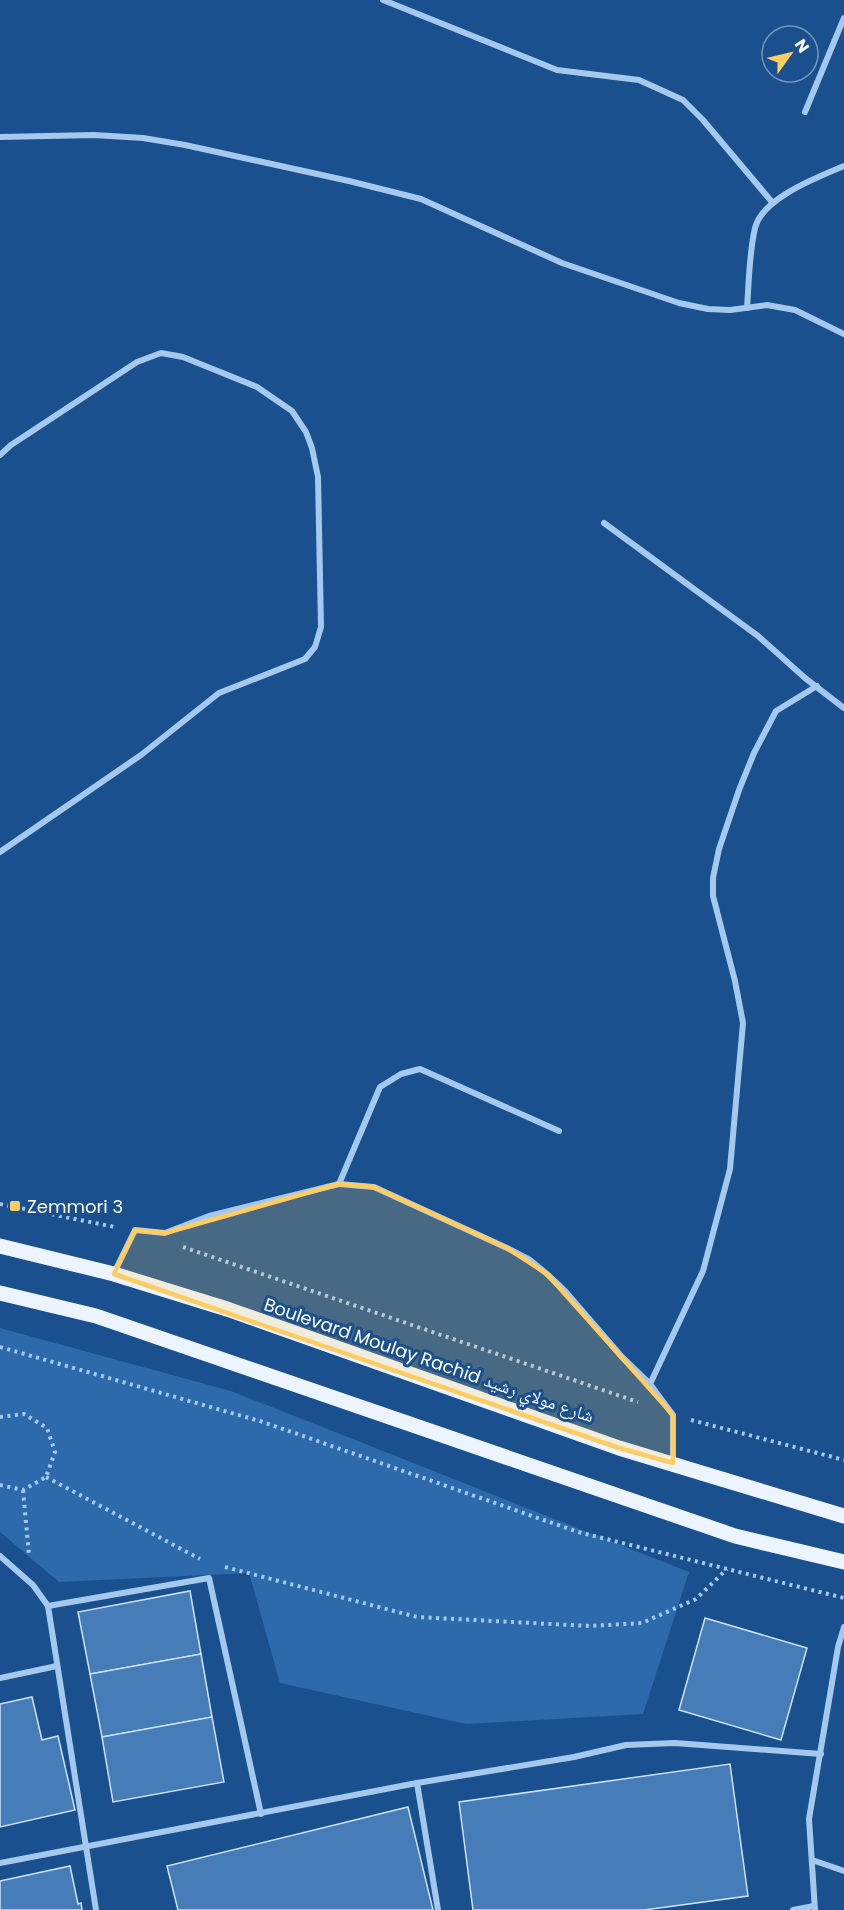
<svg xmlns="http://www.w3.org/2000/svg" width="844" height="1910" font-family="Poppins,'Noto Naskh Arabic',sans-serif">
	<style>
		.green { fill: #2c6aab }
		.building { fill: #467cb7; stroke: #cbe2fa; stroke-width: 1.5 }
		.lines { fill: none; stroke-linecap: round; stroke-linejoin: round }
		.path { stroke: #a5c9ee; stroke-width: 4; stroke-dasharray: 3 4.5; stroke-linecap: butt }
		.minor { stroke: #a5c9ee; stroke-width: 6 }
		.primary { stroke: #ecf4ff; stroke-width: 15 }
		.marked { fill: #ffcc62; fill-opacity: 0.2; stroke: #ffcc62; stroke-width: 4.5; stroke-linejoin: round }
		.poi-dot { fill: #ffcc62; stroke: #19508d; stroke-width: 2 }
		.labels { text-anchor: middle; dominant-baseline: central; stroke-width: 6; stroke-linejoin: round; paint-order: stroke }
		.poi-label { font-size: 18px; fill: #fff; stroke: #19508d; text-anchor: start }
		.street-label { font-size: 18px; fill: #fff; stroke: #19508d }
	</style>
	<rect width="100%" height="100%" fill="#19508d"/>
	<!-- green -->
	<polygon class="green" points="0,1328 231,1391 689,1572 643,1714 466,1724 280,1683 249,1573 59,1582 0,1532"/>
	<!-- building -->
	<g class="building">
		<polygon points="190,1591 201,1654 90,1674 78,1612"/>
		<polygon points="705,1618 807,1648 781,1740 679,1710"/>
		<polygon points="201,1654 212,1717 102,1737 90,1674"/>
		<polygon points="32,1697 42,1740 58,1736 75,1810 0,1827 0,1704"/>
		<polygon points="212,1717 224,1782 113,1802 102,1737"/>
		<polygon points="730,1764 748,1896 644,1910 473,1910 459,1802"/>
		<polygon points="408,1807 433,1910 178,1910 167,1866"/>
		<polygon points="70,1866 78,1904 81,1903 82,1910 0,1910 0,1881"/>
	</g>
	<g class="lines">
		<!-- path -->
		<g class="path">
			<polyline points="0,1204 115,1227"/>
			<polyline points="183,1247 638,1402"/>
			<polyline points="0,1347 263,1422 578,1532 844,1598"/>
			<polyline points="0,1417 24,1414 47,1428 55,1452 46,1477 23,1490 0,1485"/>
			<polyline points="691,1420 844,1460"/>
			<polyline points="46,1477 200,1559"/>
			<polyline points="23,1490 29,1555"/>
			<polyline points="225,1567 417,1617 589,1626 642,1623 696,1599 727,1569"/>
		</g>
		<!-- minor -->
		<g class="minor">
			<polyline points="383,0 557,70 639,80 683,100 703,120 772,202"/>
			<polyline points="805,112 844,18"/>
			<polyline points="0,137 94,135 143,138 185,145 349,181 421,199 562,263 679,303 708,309 730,310 767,305 795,310 844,334"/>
			<path d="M747 308C749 282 749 254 755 228 762 198 818 177 844 166"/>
			<polyline points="0,455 11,445 137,362 161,353 183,357 257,387 292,411 306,432 312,448 318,477 321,627 315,647 305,659 219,693 141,755 0,852"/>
			<polyline points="604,523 758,636 805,678 844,708"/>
			<polyline points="339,1184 380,1087 401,1074 420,1069 559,1131"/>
			<polyline points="114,1273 135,1230 165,1233 209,1216 339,1184 374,1187 507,1248 530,1260 547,1274 565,1291 622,1357 650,1384 673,1415 673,1462"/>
			<polyline points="650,1384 703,1271 730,1169 743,1023 735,981 713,896 713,878 719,849 739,790 754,753 776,711 817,686"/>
			<polyline points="0,1556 33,1585 48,1606 96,1910"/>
			<polyline points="48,1606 209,1578 261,1814"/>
			<polyline points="0,1678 57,1666"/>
			<polyline points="417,1783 438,1910"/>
			<polyline points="812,1860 844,1871"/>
			<polyline points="0,1863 417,1783 574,1757 626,1745 675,1743 821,1754"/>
			<polyline points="793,1910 814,1906"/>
			<polyline points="815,1910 809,1819 838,1647 844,1627"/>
		</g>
		<!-- primary -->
		<g class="primary">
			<polyline points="0,1246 114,1274 227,1309 619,1448 844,1516"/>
			<polyline points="0,1293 96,1316 735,1536 844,1562"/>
		</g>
	</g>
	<!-- marked area -->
	<path class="marked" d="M339 1184 374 1187 507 1248 547 1274 673 1415V1463L619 1448 114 1274 135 1230 165 1233Z"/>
	<!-- markers -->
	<rect class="poi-dot" x="9" y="1200" width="12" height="12" rx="3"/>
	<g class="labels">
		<!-- poi labels -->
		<g class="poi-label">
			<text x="27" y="1206">Zemmori 3</text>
		</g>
		<!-- street labels -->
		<g class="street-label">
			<text transform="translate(429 1360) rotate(19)">Boulevard Moulay Rachid شارع مولاي رشيد</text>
		</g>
	</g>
	<!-- north arrow -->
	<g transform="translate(790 54) rotate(56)"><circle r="28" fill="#19508d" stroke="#7596bb" stroke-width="1.5"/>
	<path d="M0-4.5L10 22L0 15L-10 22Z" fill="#ffcc62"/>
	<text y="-9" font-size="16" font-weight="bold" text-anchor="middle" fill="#ffffff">N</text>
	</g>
</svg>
